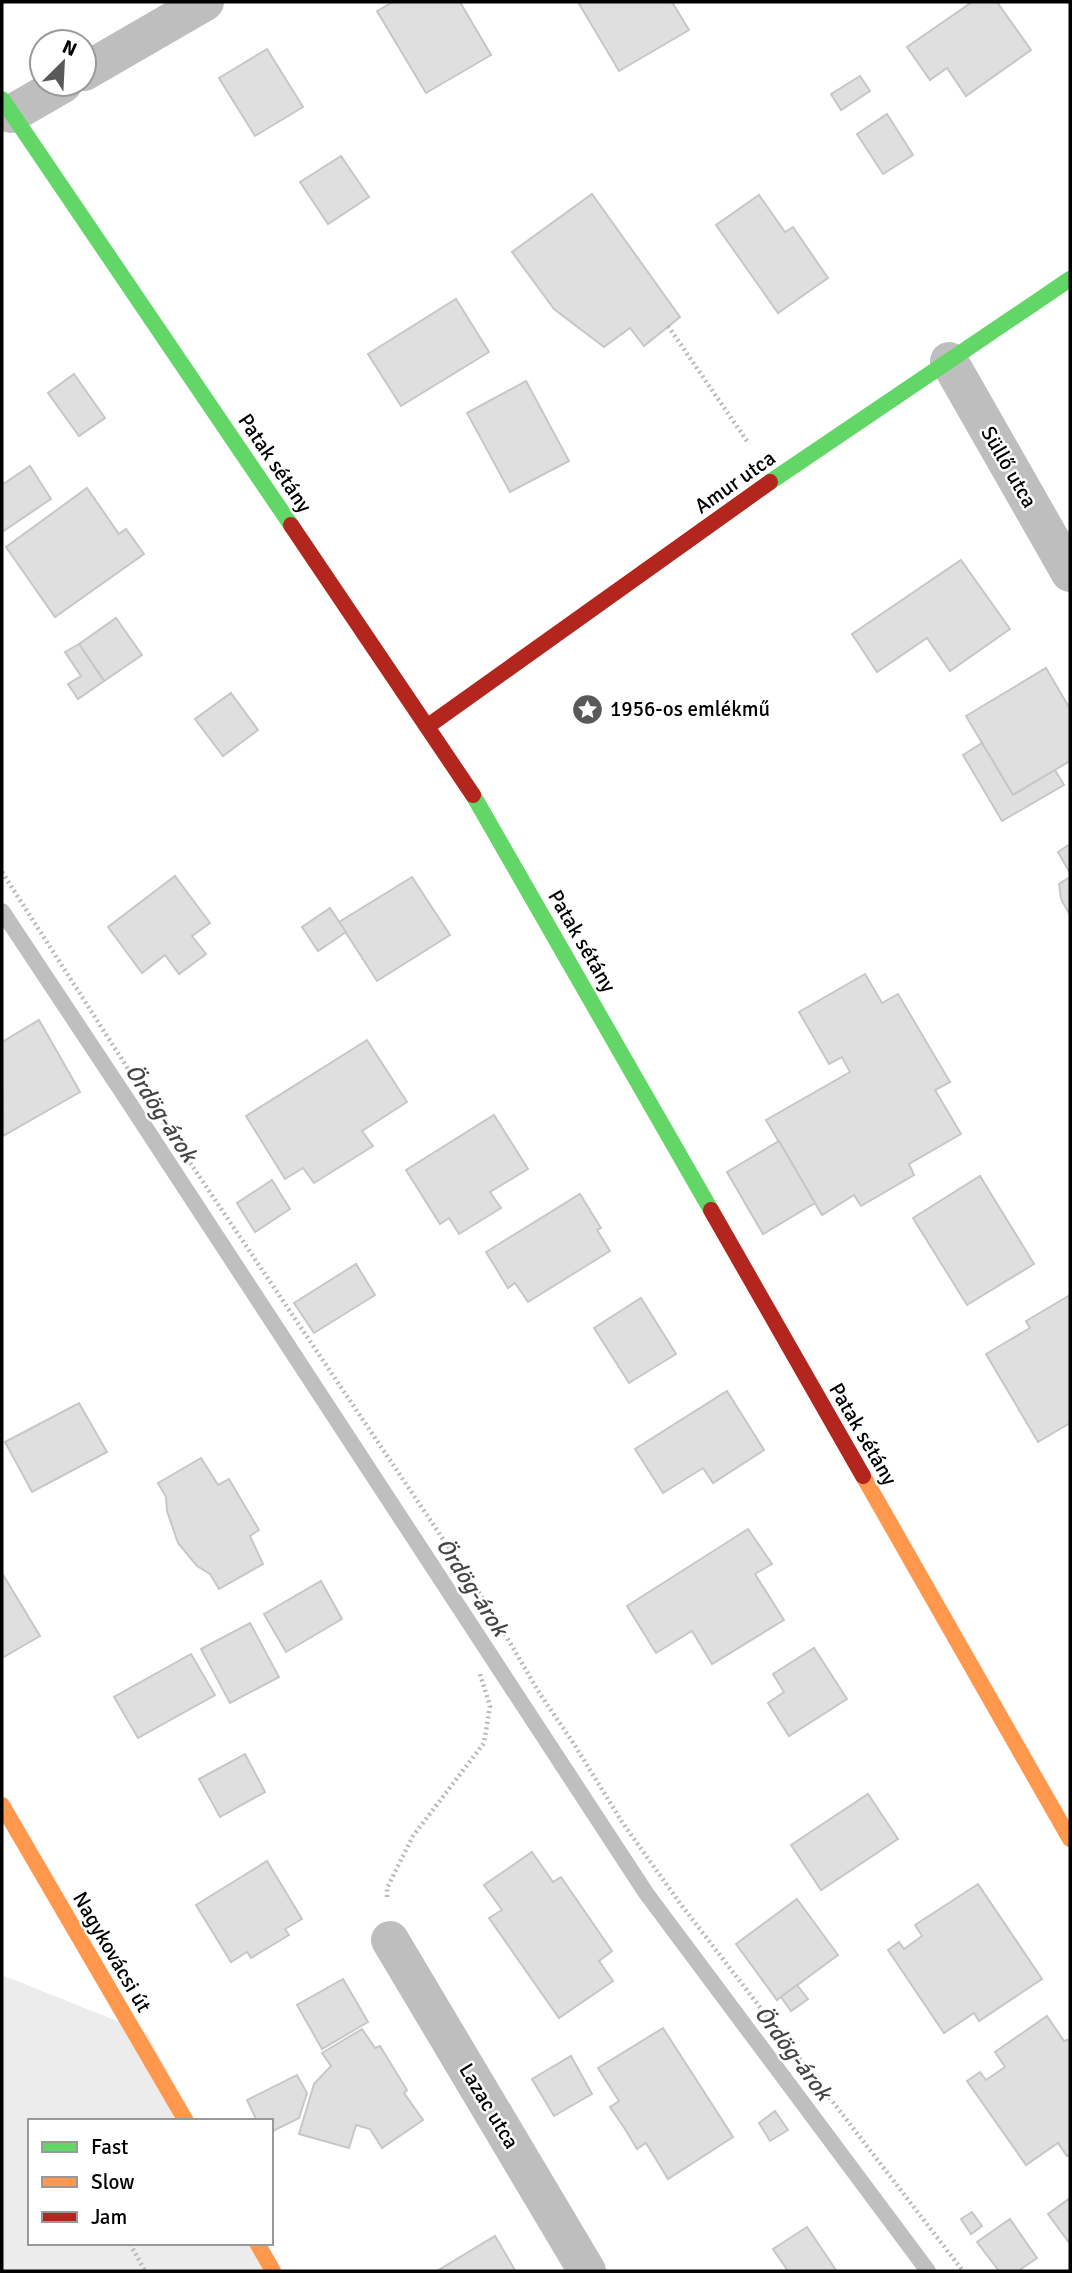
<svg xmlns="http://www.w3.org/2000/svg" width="1072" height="2273" font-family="Signika,sans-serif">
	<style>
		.green { fill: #ececec }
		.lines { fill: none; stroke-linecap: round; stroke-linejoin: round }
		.stream { stroke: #bfbfbf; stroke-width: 16 }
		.building { fill: #dfdfdf; stroke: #c7c7c7; stroke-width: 2 }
		.path { stroke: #b9b9b9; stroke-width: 4.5; stroke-dasharray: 2 3.5; stroke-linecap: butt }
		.street { stroke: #bebebe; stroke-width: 38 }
		.fast { stroke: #63d668; stroke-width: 16 }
		.slow { stroke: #ff974d; stroke-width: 16 }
		.jam { stroke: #b3261e; stroke-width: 16 }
		.labels { text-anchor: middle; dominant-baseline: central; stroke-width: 5; stroke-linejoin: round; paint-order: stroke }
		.street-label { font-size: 21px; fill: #000; stroke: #fff }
		.poi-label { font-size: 21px; fill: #000; stroke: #fff; text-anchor: start }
		.water-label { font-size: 23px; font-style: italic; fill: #444; stroke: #fff }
	</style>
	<rect width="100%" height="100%" fill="#fff"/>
	<!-- green -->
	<polygon class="green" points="2,1975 147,2033 193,2121 30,2121 30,2243 258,2243 273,2271 2,2271"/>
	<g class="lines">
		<!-- stream -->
		<polyline class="stream" points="2,911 128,1101 646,1893 928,2271"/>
	</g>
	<!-- building -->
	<g class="building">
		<polygon points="393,2 460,2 491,55 426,93 377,11"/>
		<polygon points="578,2 672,2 689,30 619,71"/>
		<polygon points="972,2 997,2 1031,50 966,96 947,68 930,80 907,47"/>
		<polygon points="267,49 303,107 255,136 219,78"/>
		<polygon points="860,76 870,91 841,110 831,94"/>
		<polygon points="887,114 913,155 883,174 857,134"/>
		<polygon points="341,156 369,197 328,224 300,182"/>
		<polygon points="592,194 680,317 644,346 630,328 604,347 554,309 512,252"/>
		<polygon points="759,195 785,232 793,227 828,278 778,313 716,225"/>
		<polygon points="456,299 489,352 401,406 368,354"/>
		<polygon points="74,374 105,418 79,436 48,393"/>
		<polygon points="526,381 569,461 510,492 467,413"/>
		<polygon points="30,466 51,499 2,532 2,485"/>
		<polygon points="87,488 119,534 126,529 144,554 55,617 6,547"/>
		<polygon points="961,560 1010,629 950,671 927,638 877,672 852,634"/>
		<polygon points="116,618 142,655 104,681 79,644"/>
		<polygon points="79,644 104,681 78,699 68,684 81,676 65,652"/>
		<polygon points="1046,668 1070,709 1070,761 1013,795 966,716"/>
		<polygon points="231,693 258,730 223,756 195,719"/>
		<polygon points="982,743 1013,795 1055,770 1064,785 1002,821 963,755"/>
		<polygon points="1070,844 1070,873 1058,852"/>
		<polygon points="175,876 210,923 192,936 206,954 179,974 165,955 142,973 108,927"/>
		<polygon points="412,877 450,935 377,981 339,922"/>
		<polygon points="1070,877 1070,915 1061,899 1059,884"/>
		<polygon points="330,908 346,932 318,951 302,927"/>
		<polygon points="865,974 882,1003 898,994 950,1082 935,1090 961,1134 909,1164 914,1175 861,1206 854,1195 822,1215 766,1120 850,1072 842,1057 829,1064 799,1012"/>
		<polygon points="39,1020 80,1092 3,1136 2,1042"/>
		<polygon points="367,1040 407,1102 362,1131 373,1146 314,1183 303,1168 285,1179 246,1116"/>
		<polygon points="494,1115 528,1169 490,1192 501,1208 459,1234 449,1218 440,1224 406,1170"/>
		<polygon points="779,1141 815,1203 763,1234 727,1172"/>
		<polygon points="980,1176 1034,1264 967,1305 913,1218"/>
		<polygon points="272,1180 290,1209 255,1232 237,1203"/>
		<polygon points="580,1194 601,1228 597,1230 610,1251 528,1302 515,1283 508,1288 486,1252"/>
		<polygon points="356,1264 375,1295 314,1333 294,1303"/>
		<polygon points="1070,1295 1070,1423 1038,1442 986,1354 1030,1328 1026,1321"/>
		<polygon points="641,1298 676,1354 629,1383 594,1328"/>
		<polygon points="727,1391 764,1450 713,1483 703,1468 663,1493 635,1449"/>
		<polygon points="79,1403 107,1452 32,1492 5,1442"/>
		<polygon points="201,1458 218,1485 229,1479 259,1530 250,1536 263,1564 219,1589 210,1574 197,1566 178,1543 167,1511 166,1497 158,1483"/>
		<polygon points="748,1529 772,1564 755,1574 784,1620 712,1664 692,1631 656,1653 627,1606"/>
		<polygon points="2,1573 40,1636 2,1658"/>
		<polygon points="321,1581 342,1619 286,1652 264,1614"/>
		<polygon points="250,1623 279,1677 230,1703 201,1649"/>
		<polygon points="814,1648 847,1699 789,1736 768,1703 784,1692 773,1674"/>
		<polygon points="191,1654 215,1695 138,1738 114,1697"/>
		<polygon points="245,1754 265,1792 220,1817 199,1779"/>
		<polygon points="868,1794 898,1839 821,1890 791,1845"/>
		<polygon points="532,1852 553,1882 561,1877 612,1951 599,1961 613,1981 559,2018 489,1918 502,1910 484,1885"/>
		<polygon points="267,1861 302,1919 285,1929 289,1935 251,1958 247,1952 231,1962 196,1905"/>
		<polygon points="978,1884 1042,1979 979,2021 974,2013 944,2033 888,1950 899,1942 904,1949 922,1936 915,1925"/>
		<polygon points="797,1899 838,1955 777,2000 736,1944"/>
		<polygon points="343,1979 368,2022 322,2049 297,2005"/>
		<polygon points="797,1985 808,1999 791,2011 781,1997"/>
		<polygon points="1047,2016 1064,2041 1070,2039 1070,2154 1067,2156 1058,2143 1026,2165 967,2081 980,2072 986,2080 1005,2067 995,2052"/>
		<polygon points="663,2028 733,2137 668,2179 646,2143 637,2149 625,2129 610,2107 619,2101 598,2068"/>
		<polygon points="362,2029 375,2048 380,2046 407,2090 404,2093 423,2120 382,2148 370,2129 356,2125 349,2148 299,2134 314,2084 331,2066 322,2053"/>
		<polygon points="571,2056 592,2094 554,2116 532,2079"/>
		<polygon points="297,2075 307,2093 299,2118 271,2132 271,2121 257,2121 247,2100"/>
		<polygon points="775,2111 788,2130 770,2141 759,2123"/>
		<polygon points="1070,2198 1070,2244 1048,2214"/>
		<polygon points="972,2212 982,2226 971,2234 961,2219"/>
		<polygon points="1010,2219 1037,2258 1018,2271 999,2271 977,2242"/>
		<polygon points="807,2227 836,2270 834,2271 788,2271 773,2249"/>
		<polygon points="495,2236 515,2270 513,2271 437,2271"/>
	</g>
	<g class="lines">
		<!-- path -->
		<g class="path">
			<polyline points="668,326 749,444"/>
			<polyline points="2,872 148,1100 492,1612 540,1694 574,1744 622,1822 679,1902 963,2271"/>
			<polyline points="387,1897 387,1888 413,1836 484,1743 490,1706 480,1674"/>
			<polyline points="130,2244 145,2271"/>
		</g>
		<!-- street -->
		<g class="street">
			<polyline points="84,72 205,2"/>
			<polyline points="11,114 63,84"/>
			<polyline points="949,361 1070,573"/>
			<polyline points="390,1940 587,2271"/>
		</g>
		<!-- fast -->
		<g class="fast">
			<polyline points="2,99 291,525"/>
			<polyline points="770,482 1070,279"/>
			<polyline points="473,795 711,1210"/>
		</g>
		<!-- slow -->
		<g class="slow">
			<polyline points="863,1476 1070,1839"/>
			<polyline points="2,1805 186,2121"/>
			<polyline points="257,2243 273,2271"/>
		</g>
		<!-- jam -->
		<g class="jam">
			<polyline points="291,525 473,795"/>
			<polyline points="428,726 770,482"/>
			<polyline points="711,1210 863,1476"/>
		</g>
	</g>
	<!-- icons -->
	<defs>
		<symbol id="sight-disc" viewBox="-11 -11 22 22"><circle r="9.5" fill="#595959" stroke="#fff"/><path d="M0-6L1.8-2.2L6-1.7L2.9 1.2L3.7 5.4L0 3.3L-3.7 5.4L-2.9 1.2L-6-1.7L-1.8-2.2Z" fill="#fff"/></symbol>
	</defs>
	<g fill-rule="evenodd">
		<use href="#sight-disc" x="570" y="692" width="35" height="35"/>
	</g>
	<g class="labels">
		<!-- street labels -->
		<g class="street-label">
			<text transform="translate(275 463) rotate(56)">Patak sétány</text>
			<text transform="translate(1009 467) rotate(60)">Süllő utca</text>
			<text transform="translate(735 482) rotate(-35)">Amur utca</text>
			<text transform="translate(582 941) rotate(60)">Patak sétány</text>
			<text transform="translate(863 1434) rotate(60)">Patak sétány</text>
			<text transform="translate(112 1952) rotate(60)">Nagykovácsi út</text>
			<text transform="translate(489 2106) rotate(59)">Lazac utca</text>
		</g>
		<!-- poi labels -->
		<g class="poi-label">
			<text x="610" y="709">1956-os emlékmű</text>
		</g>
		<!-- water labels -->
		<g class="water-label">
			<text transform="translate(161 1113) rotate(57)">Ördög-árok</text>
			<text transform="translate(472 1587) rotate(57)">Ördög-árok</text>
			<text transform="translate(793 2053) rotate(53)">Ördög-árok</text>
		</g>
	</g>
	<!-- border -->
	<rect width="1072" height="2273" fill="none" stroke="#000000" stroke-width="7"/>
	<!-- legend -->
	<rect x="28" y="2119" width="245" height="126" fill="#ffffff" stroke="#999999" stroke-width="2"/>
	<rect x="42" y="2142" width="35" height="10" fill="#63d668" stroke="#999999" stroke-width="2"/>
	<text x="91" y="2154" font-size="21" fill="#000000">Fast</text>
	<rect x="42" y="2177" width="35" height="10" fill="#ff974d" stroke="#999999" stroke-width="2"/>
	<text x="91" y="2189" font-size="21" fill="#000000">Slow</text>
	<rect x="42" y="2212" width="35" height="10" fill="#b3261e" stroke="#999999" stroke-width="2"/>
	<text x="91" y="2224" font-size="21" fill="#000000">Jam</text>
	<!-- north arrow -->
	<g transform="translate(63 63) rotate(24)"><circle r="33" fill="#ffffff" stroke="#999999" stroke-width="2"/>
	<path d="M0-5L12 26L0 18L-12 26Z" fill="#595959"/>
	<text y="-10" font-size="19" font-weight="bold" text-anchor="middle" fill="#000000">N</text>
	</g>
</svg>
